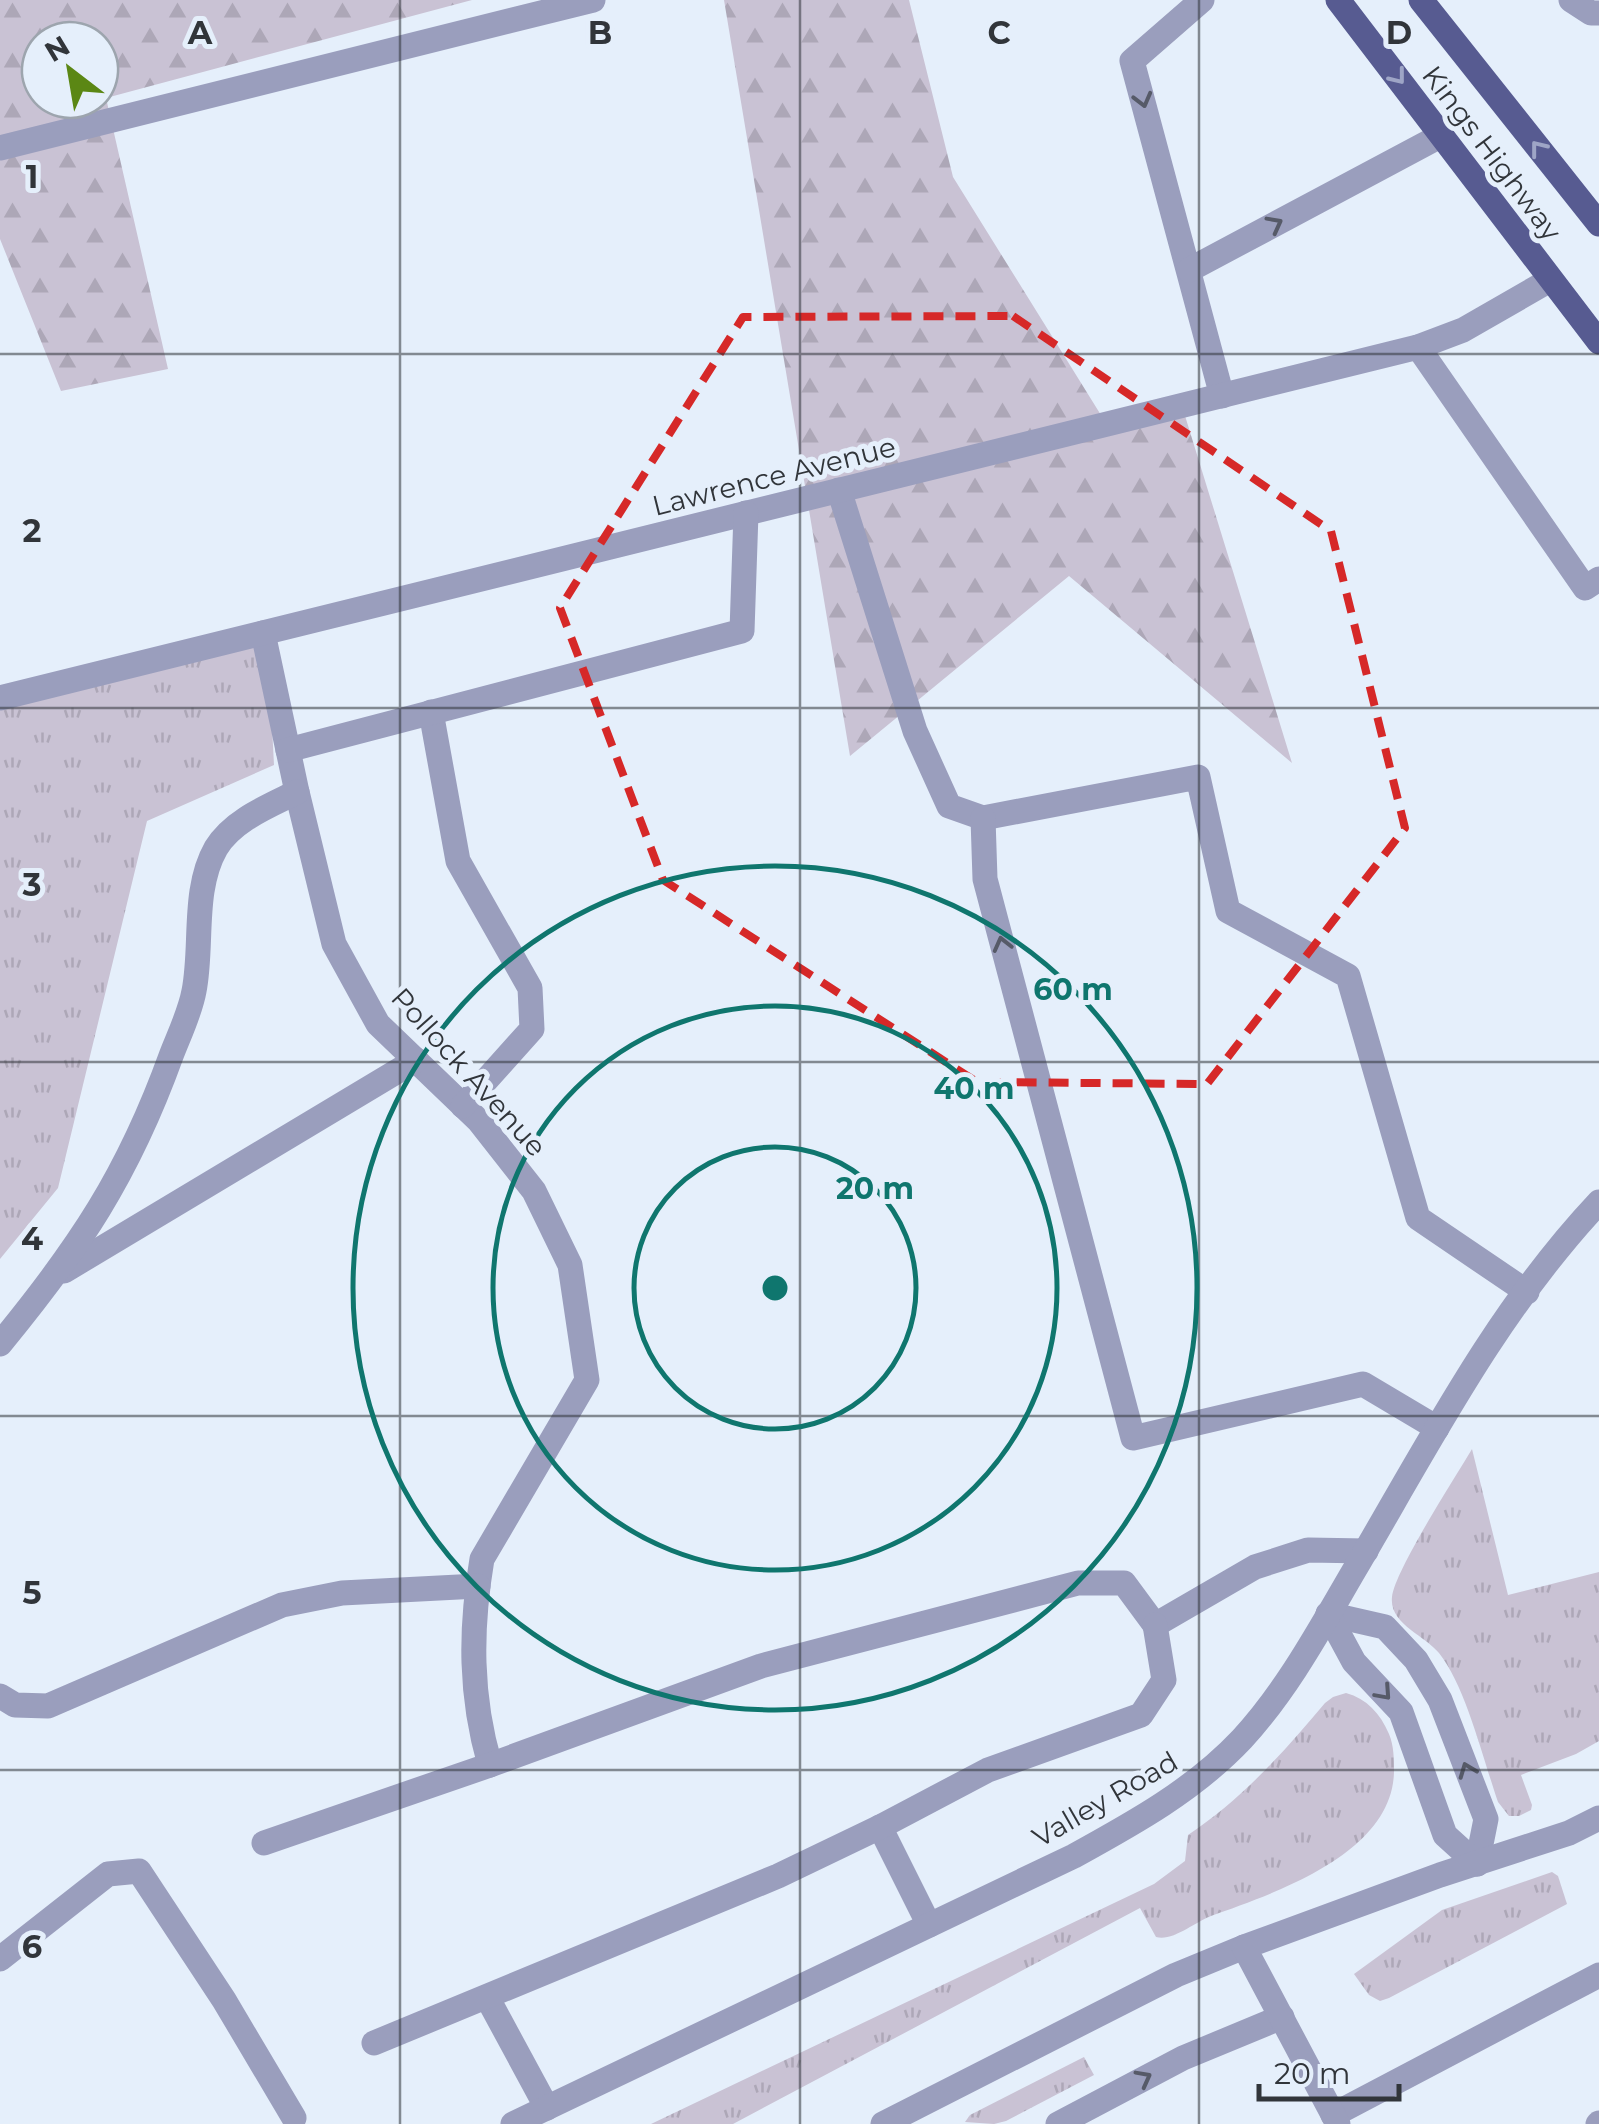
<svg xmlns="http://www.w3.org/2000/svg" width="1599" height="2124" font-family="Montserrat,sans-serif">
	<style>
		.grass { fill: url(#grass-tufts) }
		.forest { fill: url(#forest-firs); fill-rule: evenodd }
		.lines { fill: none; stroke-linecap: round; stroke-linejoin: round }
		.minor { stroke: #9a9ebd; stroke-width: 25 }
		.major { stroke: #575b91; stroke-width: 25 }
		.oneway { stroke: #9ea5c6 }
		.oneway2 { stroke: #565a68 }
		.marked { fill: none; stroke: #d62828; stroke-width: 8; stroke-dasharray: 20 12; stroke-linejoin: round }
		.grid { fill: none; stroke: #31353a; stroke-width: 2.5; stroke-opacity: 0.55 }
		.ring { fill: none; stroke: #0f766e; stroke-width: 5 }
		.labels { text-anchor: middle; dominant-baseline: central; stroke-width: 10; stroke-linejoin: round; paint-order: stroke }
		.street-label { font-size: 28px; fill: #31353a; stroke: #e5effb }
		.grid-label { font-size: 32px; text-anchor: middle; font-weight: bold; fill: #31353a; stroke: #e5effb; stroke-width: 10; stroke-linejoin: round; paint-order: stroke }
		.centre { fill: #0f766e; stroke: #e5effb; stroke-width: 5 }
		.ring-label { font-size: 30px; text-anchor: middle; font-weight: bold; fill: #0f766e; stroke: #e5effb; stroke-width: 10; stroke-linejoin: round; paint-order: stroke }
	</style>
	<defs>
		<pattern id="grass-tufts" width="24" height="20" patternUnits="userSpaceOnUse" patternTransform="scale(2.5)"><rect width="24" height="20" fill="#c9c2d4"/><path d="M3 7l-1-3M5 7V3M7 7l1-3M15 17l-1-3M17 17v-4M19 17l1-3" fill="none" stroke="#ada7b7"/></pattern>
		<pattern id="forest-firs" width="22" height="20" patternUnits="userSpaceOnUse" patternTransform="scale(2.5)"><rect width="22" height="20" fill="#c9c2d4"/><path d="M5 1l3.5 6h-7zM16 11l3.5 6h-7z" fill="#ada7b7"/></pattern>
	</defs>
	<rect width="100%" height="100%" fill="#e5effb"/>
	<!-- grass -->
	<g class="grass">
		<polygon points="267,629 274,765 147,821 58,1188 0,1259 0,701"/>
		<path d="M1472 1449 1508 1595 1599 1572V1741L1576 1754 1521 1775 1532 1805 1531 1810 1519 1816H1509L1498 1802C1483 1759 1466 1687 1439 1653 1425 1635 1389 1624 1392 1597 1395 1570 1455 1478 1472 1449Z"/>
		<path d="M1346 1693C1367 1699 1380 1713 1389 1734 1394 1746 1394 1759 1394 1772 1392 1854 1275 1893 1211 1916 1195 1922 1172 1942 1156 1937L1140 1908 733 2124H651L1154 1884 1185 1861 1188 1835C1242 1799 1283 1753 1325 1703L1333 1697Z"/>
		<polygon points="1552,1872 1558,1876 1567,1904 1389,1998 1380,2001 1369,1995 1354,1974 1442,1910"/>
		<polygon points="1084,2057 1094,2075 1006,2121 994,2124 965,2122 970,2115"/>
	</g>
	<!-- forest -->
	<g class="forest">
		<path d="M0 0H472L106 98 168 369 61 391 0 239ZM40 40H100V100H40Z"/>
		<polygon points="724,0 909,0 953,177 1109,428 1182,406 1292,763 1069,576 850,756"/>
	</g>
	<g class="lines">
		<!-- minor -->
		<g class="minor">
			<polyline points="1202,0 1132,61 1222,396"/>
			<polyline points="1571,0 1591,13 1599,13"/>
			<polyline points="0,148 593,0"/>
			<polyline points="1189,270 1442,135"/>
			<polyline points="1418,347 1585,588 1599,579"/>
			<polyline points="839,490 915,731 949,806 983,818 1198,777 1228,911 1348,976 1418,1218 1527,1292"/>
			<path d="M263 633 297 792 334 944 378 1024 479 1121 534 1191 570 1265 587 1380 482 1559C470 1630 470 1696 490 1765"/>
			<polyline points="0,698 1418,347 1463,330 1550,280"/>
			<polyline points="431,712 458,861 530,988 532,1029 463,1106"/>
			<polyline points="288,750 742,631 746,513"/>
			<polyline points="983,818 985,879 1133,1438 1363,1384 1437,1428"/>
			<polyline points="64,1271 416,1060"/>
			<path d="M0 1344C79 1248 128 1175 171 1056 179 1035 190 1013 194 991 203 946 192 890 216 848 233 820 269 806 297 792"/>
			<polyline points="1328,1614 1385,1627 1416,1660 1440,1700 1486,1819 1477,1864"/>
			<polyline points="1328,1614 1354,1662 1401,1712 1445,1835 1477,1864"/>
			<polyline points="0,1696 15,1705 48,1706 282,1605 342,1593 478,1586"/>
			<polyline points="880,1827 929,1925"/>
			<polyline points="264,1843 490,1765 761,1666 1078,1583 1124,1583 1155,1625 1255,1567 1308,1550 1366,1551"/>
			<polyline points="0,1959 108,1874 139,1871 224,2000 294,2118"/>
			<polyline points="487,1997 547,2108"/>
			<polyline points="374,2043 778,1876 880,1827 988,1770 1141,1715 1164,1680 1155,1625"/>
			<polyline points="1333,2115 1599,1975"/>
			<path d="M513 2124 1074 1856C1134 1823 1194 1790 1242 1739 1288 1689 1321 1627 1355 1569 1429 1443 1498 1309 1599 1202"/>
			<polyline points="883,2124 1176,1975 1244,1947"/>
			<polyline points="1058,2124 1183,2058 1282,2017"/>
			<polyline points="1338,2124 1244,1947 1440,1875 1569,1833 1599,1818"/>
			<polyline points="1598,2124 1599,2123"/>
		</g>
		<!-- major -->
		<g class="major">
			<polyline points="1338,0 1599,342"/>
			<polyline points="1421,0 1599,224"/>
		</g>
	</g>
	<!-- one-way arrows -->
	<defs><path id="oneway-chevron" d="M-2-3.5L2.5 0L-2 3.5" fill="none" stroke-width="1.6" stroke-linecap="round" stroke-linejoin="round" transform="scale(2.5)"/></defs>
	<g class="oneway">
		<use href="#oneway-chevron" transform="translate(1398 77) rotate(52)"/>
		<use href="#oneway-chevron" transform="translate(1538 148) rotate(-128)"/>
	</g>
	<g class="oneway2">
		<use href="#oneway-chevron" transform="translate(1143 100) rotate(75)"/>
		<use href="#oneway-chevron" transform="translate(1275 224) rotate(-28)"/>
		<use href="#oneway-chevron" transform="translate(1002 944) rotate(-104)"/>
		<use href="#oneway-chevron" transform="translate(1384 1693) rotate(48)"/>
		<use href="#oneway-chevron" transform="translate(1467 1770) rotate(-111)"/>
		<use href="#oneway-chevron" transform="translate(1144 2078) rotate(-28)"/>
	</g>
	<!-- marked area -->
	<path class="marked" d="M1013 316 1331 531 1405 828 1207 1084 977 1082 663 880 560 608 743 317Z"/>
	<!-- grid -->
	<path class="grid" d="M400 0V2124M800 0V2124M1199 0V2124M0 354H1599M0 708H1599M0 1062H1599M0 1416H1599M0 1770H1599"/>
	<!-- distance rings -->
	<g class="ring">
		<circle cx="775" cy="1288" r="141"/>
		<circle cx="775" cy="1288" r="282"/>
		<circle cx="775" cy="1288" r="422"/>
	</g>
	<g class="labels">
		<!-- street labels -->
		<g class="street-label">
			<text transform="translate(1492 153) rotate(53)">Kings Highway</text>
			<text transform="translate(774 476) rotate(-14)">Lawrence Avenue</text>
			<text transform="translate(469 1072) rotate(48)">Pollock Avenue</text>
			<text transform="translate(1105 1799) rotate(-30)">Valley Road</text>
		</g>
	</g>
	<g class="grid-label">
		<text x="200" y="44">A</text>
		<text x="600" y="44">B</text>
		<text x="999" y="44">C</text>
		<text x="1399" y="44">D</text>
		<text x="32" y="188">1</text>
		<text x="32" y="542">2</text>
		<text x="32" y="896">3</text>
		<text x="32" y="1250">4</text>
		<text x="32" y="1604">5</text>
		<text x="32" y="1958">6</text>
	</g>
	<circle cx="775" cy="1288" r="15" class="centre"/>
	<g class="ring-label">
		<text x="1073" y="1000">60 m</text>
		<text x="974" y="1099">40 m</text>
		<text x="875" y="1199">20 m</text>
	</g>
	<!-- north arrow -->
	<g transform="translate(70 70) rotate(329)"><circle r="48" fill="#e5effb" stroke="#9da5ae" stroke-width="2.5"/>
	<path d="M0-8L18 38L0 25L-18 38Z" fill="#5b8714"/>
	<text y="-15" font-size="28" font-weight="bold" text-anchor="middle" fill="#31353a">N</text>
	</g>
	<!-- scale -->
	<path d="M1259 2084v15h140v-15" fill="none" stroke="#31353a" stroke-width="5"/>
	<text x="1274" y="2084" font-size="30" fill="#31353a" stroke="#e5effb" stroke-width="8" paint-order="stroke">20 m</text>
</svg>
